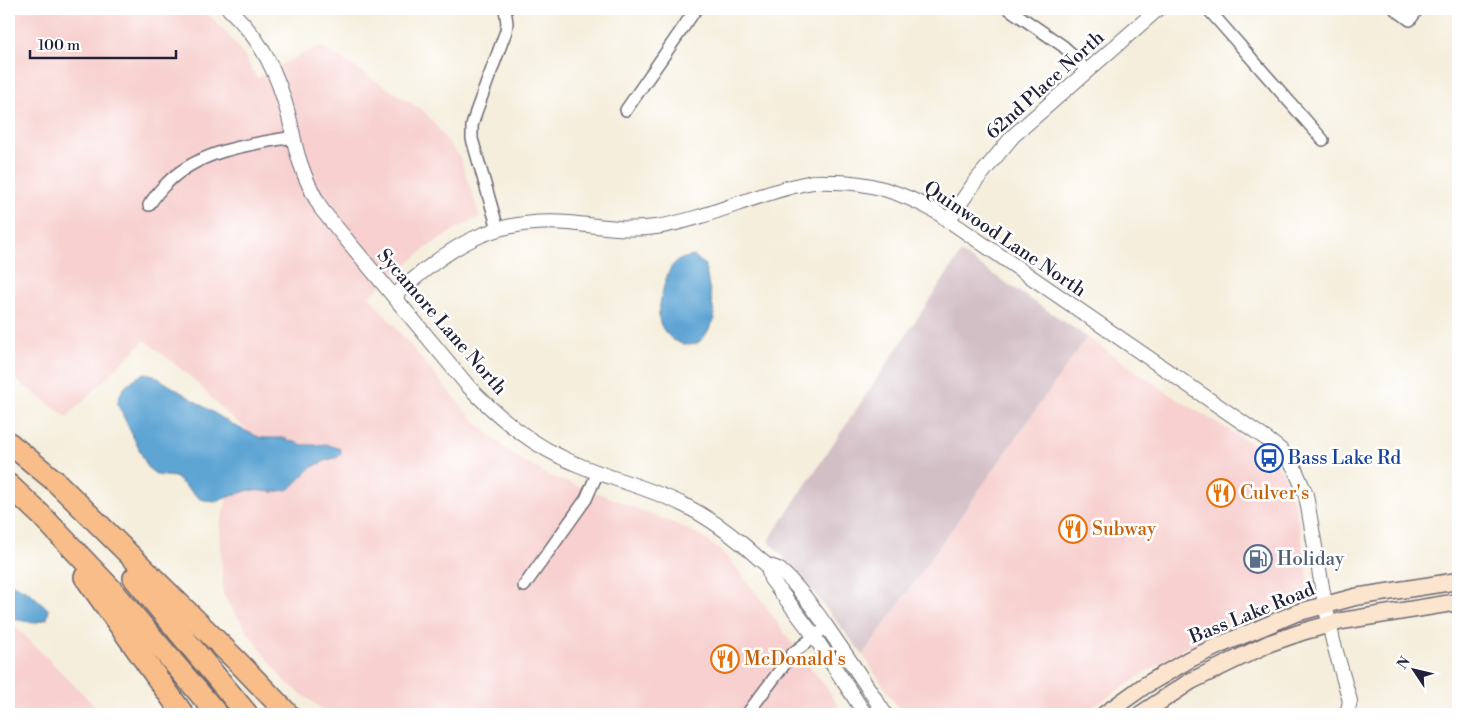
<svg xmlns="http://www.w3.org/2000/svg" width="1467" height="723" font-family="'Libre Bodoni',serif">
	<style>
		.built { fill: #f7d0cf }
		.industrial { fill: #d2bec5 }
		.water { fill: #5ea5d4; stroke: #406488 }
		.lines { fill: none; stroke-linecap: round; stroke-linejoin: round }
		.minor-casing { stroke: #6c6973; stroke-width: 14 }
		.tertiary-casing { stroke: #6c6973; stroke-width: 16 }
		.secondary-casing { stroke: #6c6973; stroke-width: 19 }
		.motorway-casing { stroke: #6c6973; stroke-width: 24 }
		.minor { stroke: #fff; stroke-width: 11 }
		.tertiary { stroke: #fff; stroke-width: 14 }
		.secondary { stroke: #fce5cf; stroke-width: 16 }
		.motorway { stroke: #f8bd88; stroke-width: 21 }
		.labels { text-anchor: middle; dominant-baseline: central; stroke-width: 5; stroke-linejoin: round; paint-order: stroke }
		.street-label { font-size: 19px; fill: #22223b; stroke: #fff }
		.transit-label { font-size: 19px; fill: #164399; stroke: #fff; text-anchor: start }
		.food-label { font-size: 19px; fill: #c56008; stroke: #fff; text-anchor: start }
		.service-label { font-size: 19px; fill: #4e5e75; stroke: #fff; text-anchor: start }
	</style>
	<rect width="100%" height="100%" fill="#fff"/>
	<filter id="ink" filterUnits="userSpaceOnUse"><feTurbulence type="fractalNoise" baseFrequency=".02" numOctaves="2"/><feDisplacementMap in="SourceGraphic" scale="10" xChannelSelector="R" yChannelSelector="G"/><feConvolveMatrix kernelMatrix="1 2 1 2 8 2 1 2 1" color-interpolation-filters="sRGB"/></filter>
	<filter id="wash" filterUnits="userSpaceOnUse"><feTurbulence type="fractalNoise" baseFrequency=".0096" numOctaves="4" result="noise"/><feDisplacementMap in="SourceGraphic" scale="20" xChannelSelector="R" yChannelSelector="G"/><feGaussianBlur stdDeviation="1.12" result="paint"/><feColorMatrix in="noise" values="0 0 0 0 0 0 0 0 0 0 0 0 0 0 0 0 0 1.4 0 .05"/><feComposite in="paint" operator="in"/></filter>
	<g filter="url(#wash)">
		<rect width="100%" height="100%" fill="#f5eedc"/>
		<!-- built -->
		<g class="built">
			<polygon points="9,9 199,9 210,16 226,32 245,57 257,78 286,62 321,46 425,112 460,157 480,217 457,228 425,249 369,296 464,409 485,431 515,456 548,475 603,495 669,521 700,535 727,556 763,602 785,634 826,687 844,714 329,714 284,681 249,634 223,595 220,524 247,430 224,411 191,377 145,340 67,417 9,375"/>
			<polygon points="1087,337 1175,398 1256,446 1271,458 1282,471 1296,507 1311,594 1263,611 1226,626 1184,648 1081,714 902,714 863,655"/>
			<polygon points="9,619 27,638 103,714 9,714"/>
		</g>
		<!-- industrial -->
		<polygon class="industrial" points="961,253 1087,337 863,655 798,573 768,541"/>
		<!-- water -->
		<g class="water">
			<path d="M694 256 705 265 715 319C710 326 706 337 699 342 683 352 660 334 659 317 658 308 666 271 673 265 678 259 687 257 694 256Z"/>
			<path d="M145 373 153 375 235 426 261 438H283L303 445H316L326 444 340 449 341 454 338 457 327 460 312 467 290 489 274 492 249 490 214 502 200 499 175 477 157 475 148 468 118 405C117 390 133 379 145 373Z"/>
			<path d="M9 584C25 586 38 600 49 610L47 619 34 623 9 618Z"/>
		</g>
	</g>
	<g filter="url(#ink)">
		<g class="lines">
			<defs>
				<g id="minor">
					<polyline points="1009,9 1063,46 1075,57 1086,71"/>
					<polyline points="1208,9 1323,140"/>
					<polyline points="1395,9 1410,20 1418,9"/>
					<polyline points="626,110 696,9"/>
					<path d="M149 205C154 198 159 190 166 184 199 150 248 145 293 137"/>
					<polyline points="498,229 472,139 472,126 476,112 506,31 507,23 505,9"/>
					<polyline points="524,586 586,499 598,472"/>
					<polyline points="747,714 793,653 820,632"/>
				</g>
				<g id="tertiary">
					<path d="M229 9C262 40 278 74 289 117 293 133 295 150 301 165 306 181 314 196 322 210L468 386C495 414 525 440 561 457 600 477 644 485 684 505 704 515 723 528 741 543 749 549 758 559 767 565 771 567 777 567 781 571 797 585 811 605 824 623 845 653 865 683 885 714"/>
					<polyline points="948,221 975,182 1013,136 1158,9"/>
					<path d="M394 296C450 247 490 217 569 223 598 226 626 231 656 227 708 219 756 193 808 183 815 181 823 182 831 182 869 181 902 193 935 211L1268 440 1282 451 1294 467 1306 495 1325 604 1333 641 1350 701 1347 714"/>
					<polyline points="767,565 771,579 814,636 865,714"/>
				</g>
				<g id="secondary">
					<polyline points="1105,714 1144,686 1190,659 1220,645 1296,613 1355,597 1458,581"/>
					<polyline points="1141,714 1191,681 1270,643 1305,631 1342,621 1458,602"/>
				</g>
				<g id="motorway">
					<polyline points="9,443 55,481 239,663 288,714"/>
					<polyline points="9,485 41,515 113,591 217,714"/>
					<polyline points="85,577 183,714"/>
					<polyline points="134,578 247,714"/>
				</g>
			</defs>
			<!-- minor casing -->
			<use href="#minor" class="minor-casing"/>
			<!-- tertiary casing -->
			<use href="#tertiary" class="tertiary-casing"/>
			<!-- secondary casing -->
			<use href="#secondary" class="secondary-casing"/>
			<!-- motorway casing -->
			<use href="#motorway" class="motorway-casing"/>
			<!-- minor -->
			<use href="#minor" class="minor"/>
			<!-- tertiary -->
			<use href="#tertiary" class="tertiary"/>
			<!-- secondary -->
			<use href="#secondary" class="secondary"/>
			<!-- motorway -->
			<use href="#motorway" class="motorway"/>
		</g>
	</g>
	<!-- icons -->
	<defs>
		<symbol id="bus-ring" viewBox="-11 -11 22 22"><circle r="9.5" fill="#fff" stroke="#1a4fb4" stroke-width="1.5"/><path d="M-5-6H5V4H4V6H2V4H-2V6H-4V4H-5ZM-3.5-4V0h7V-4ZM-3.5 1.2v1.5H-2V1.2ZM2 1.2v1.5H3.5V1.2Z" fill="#1a4fb4"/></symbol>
		<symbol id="restaurant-ring" viewBox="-11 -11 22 22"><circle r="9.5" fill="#fff" stroke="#e8710a" stroke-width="1.5"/><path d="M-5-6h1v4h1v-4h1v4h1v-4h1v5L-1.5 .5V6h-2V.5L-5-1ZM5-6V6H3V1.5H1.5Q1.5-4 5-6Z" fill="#e8710a"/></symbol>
		<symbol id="fuel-ring" viewBox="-11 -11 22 22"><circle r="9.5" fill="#fff" stroke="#5c6f8a" stroke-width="1.5"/><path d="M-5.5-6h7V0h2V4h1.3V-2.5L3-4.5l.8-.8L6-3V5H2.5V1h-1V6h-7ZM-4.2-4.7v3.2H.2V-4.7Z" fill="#5c6f8a"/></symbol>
	</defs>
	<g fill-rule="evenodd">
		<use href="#bus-ring" x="1253" y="442" width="32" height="32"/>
		<use href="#restaurant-ring" x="1205" y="477" width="32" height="32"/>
		<use href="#restaurant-ring" x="1057" y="513" width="32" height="32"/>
		<use href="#fuel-ring" x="1242" y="543" width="32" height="32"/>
		<use href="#restaurant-ring" x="709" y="643" width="32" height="32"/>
	</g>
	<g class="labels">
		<!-- street labels -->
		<g class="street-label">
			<text transform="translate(1045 85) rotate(-42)">62nd Place North</text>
			<text transform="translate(1005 239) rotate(34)">Quinwood Lane North</text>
			<text transform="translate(442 322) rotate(49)">Sycamore Lane North</text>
			<text transform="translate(1252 613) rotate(-22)">Bass Lake Road</text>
		</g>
		<!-- transit labels -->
		<g class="transit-label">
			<text x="1288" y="458">Bass Lake Rd</text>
		</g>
		<!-- food labels -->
		<g class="food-label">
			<text x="1240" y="493">Culver's</text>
			<text x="1092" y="529">Subway</text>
			<text x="744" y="659">McDonald's</text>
		</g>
		<!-- service labels -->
		<g class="service-label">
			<text x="1277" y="559">Holiday</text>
		</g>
	</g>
	<!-- margin -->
	<rect width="1467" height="723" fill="none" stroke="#fff" stroke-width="30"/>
	<!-- north arrow -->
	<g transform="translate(1414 670) rotate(305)" stroke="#ffffff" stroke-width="4" paint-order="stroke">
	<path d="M0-4L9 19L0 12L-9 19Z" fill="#22223b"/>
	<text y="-8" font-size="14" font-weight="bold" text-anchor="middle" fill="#22223b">N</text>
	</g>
	<!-- scale -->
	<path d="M30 50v8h146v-8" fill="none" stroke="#22223b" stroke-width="2.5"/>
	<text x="38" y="50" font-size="15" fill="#22223b" stroke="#ffffff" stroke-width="4" paint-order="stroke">100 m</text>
</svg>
